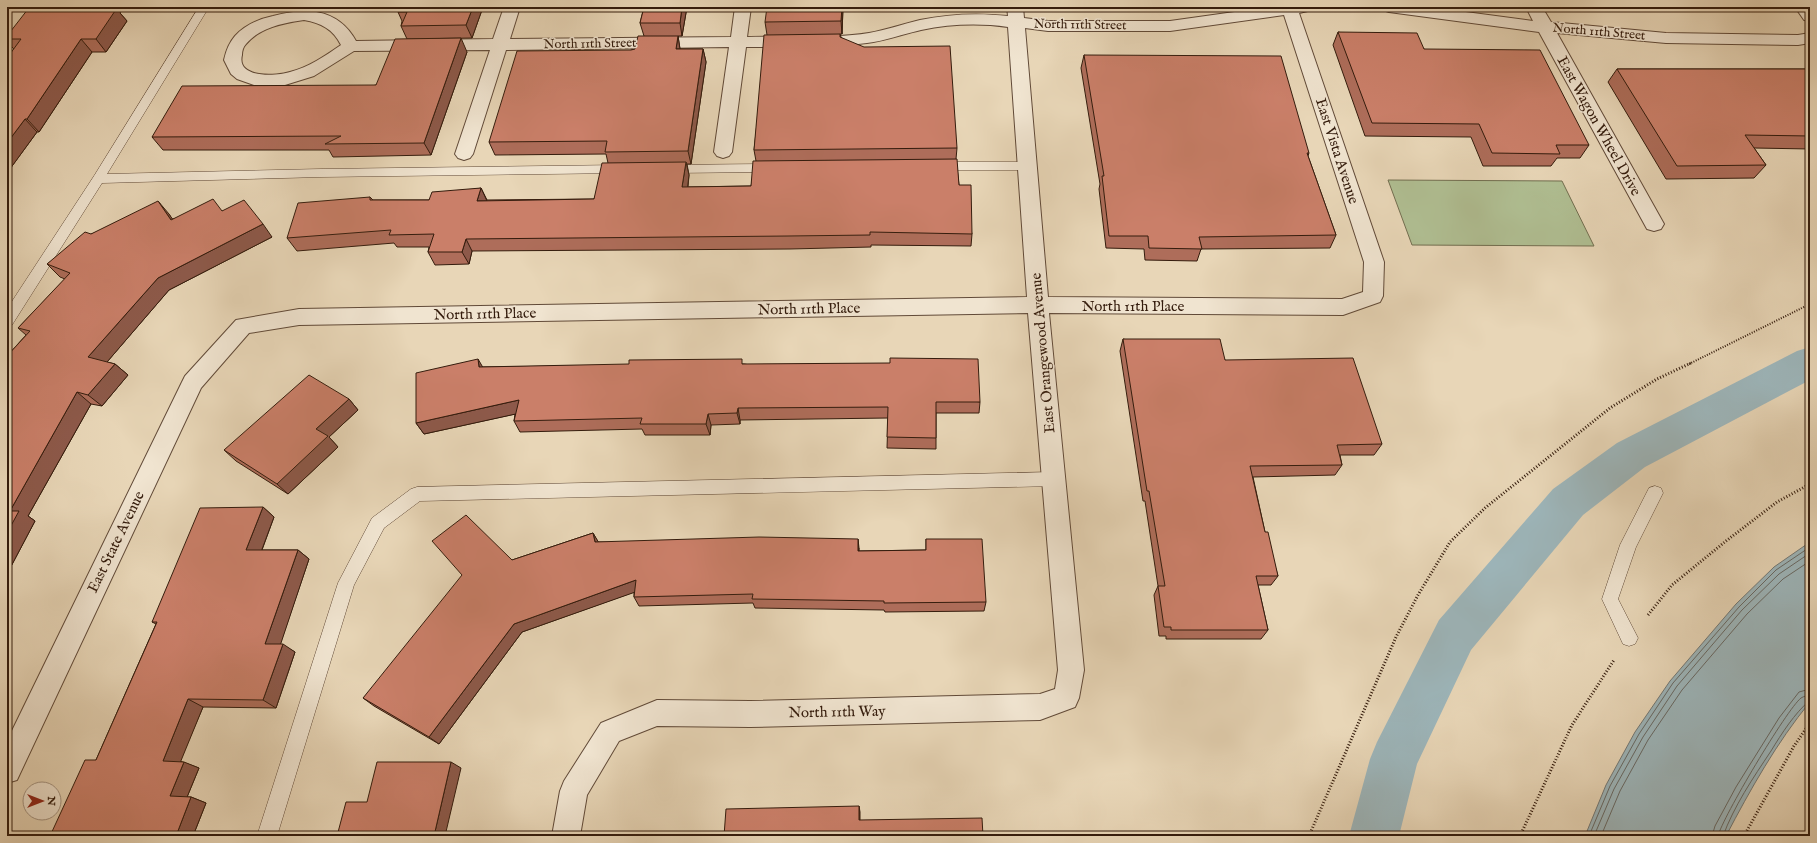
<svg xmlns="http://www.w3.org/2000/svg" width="1817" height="843" font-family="'IM FELL English',serif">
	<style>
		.green { fill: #b0bf93; stroke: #726e50 }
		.water { fill: #9db6bb; stroke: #737875 }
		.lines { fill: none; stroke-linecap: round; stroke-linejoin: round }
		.shore { stroke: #686964; stroke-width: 1 }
		.canal { fill: #9db6bb; fill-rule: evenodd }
		.service-casing { stroke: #614a38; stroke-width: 1 }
		.minor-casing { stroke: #614a38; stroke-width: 2 }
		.path-far1 { stroke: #341c0d; stroke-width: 2; stroke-dasharray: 1 1.5; stroke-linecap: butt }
		.path { stroke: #341c0d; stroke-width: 3; stroke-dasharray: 1 2; stroke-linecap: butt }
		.service { fill: #f0e4d0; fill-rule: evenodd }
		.minor { fill: #f0e4d0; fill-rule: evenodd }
		.wall { fill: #ae6d5a; stroke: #341c0d }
		.shaded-wall { fill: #8d594a; stroke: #341c0d }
		.building { fill: #ca7f69; stroke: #341c0d }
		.labels { text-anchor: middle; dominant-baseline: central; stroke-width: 3; stroke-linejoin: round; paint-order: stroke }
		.far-street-label { font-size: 13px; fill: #341c0d; stroke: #f0e4d0 }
		.street-label { font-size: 15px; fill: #341c0d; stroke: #f0e4d0 }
	</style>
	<rect width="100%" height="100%" fill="#e8d6b7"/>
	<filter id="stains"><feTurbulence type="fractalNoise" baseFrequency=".005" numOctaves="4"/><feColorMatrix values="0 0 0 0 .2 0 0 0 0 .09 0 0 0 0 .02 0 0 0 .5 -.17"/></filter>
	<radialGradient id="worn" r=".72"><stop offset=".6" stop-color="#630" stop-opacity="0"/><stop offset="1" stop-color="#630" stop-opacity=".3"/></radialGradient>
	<!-- green -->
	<polygon class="green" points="1388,180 1562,181 1594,246 1412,245"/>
	<!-- water -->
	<path class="water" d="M1810 542V702C1777 742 1750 790 1726 836H1585L1606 785 1635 732 1670 681 1736 604 1774 567Z"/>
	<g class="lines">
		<!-- shore -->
		<g class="shore">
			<polyline points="1589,836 1610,786 1639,734 1673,683 1739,607 1776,570 1810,547"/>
			<polyline points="1594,836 1614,789 1643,737 1677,686 1742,610 1779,574 1810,553"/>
			<polyline points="1601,836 1620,791 1648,740 1682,690 1747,614 1783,579 1810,561"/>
			<polyline points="1712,836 1715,826 1736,787 1779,718 1799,692 1810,689"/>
			<path d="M1718 836C1722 818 1787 709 1801 698 1804 696 1807 696 1810 695"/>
			<path d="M1723 836C1734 806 1753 778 1771 751 1782 733 1794 714 1810 700"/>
		</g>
		<!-- canal -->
		<polygon class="canal" points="1810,347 1810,380 1645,467 1583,515 1471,650 1417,764 1399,836 1349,836 1370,759 1377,742 1439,620 1553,489 1617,443 1797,351"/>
		<defs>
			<g id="service">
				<polygon points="199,7 209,7 107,174 321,169 621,165 625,166 627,169 625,172 621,173 321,177 102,183 12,325 7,326 7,309 94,176"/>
				<polygon points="939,162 1028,162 1032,163 1034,166 1032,169 1028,170 939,170 935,169 933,166 935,163"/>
				<polygon points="773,164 777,165 779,168 777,171 773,172 669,173 665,172 663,169 665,166 669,165"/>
				<polygon points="1054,472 1060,474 1062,479 1060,484 1054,486 420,501 384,528 354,585 277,836 257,836 338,583 372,518 411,489 417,487"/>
				<polygon points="1655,486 1661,488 1663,493 1636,547 1618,599 1638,638 1635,644 1629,646 1623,644 1602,599 1620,545 1649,488"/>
			</g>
			<g id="minor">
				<path d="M504 7H520L510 39 731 37 735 7H751L747 37C787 36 830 39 869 33 886 30 903 24 920 20 949 14 978 13 1008 16L1007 7H1023L1024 18 1048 21H1170L1270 7H1314L1312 10 1299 13 1384 262 1383 296 1380 302 1343 315 1049 313 1084 670 1079 698 1075 707 1040 720 750 727 657 726 619 741 587 795 580 836H552L560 791 564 781 601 723 657 700 750 701 1040 694 1055 689 1058 670 1028 313 299 325 249 333 201 388 17 780 7 783V741L182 382 185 376 236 320 299 309 1027 297 1008 27C979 23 950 24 921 30 903 34 885 41 867 43 827 48 786 47 746 47L732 152 729 156 723 158 717 156 714 152 729 47 506 50 473 154 470 158 464 160 458 158 455 154 490 50 354 51 314 76 285 85 273 86 254 85 237 79 231 74 224 60C226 51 229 43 235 36 245 25 259 19 273 16 305 8 337 7 356 41L493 39ZM1284 15 1364 262 1363 292 1342 299 1048 297 1025 28 1048 31H1170ZM304 20C321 23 333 29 341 45 325 56 309 67 290 72 277 76 236 79 242 55 242 51 243 47 246 44 260 27 284 23 304 20Z"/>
				<polygon points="1381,7 1428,7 1533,21 1526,7 1542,7 1551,22 1666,33 1798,35 1810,33 1810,43 1798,45 1666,43 1557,33 1664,224 1661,229 1654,231 1647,229 1539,32 1389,12 1383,10"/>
				<polygon points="1795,7 1810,7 1810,21 1804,20"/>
			</g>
		</defs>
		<!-- service casing -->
		<use href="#service" class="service-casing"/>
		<!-- minor casing -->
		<use href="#minor" class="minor-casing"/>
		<!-- path-far1 -->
		<polyline class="path-far1" points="1689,364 1810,304"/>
		<!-- path -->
		<g class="path">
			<polyline points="1648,615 1672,585 1726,541 1777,502 1810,484"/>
			<polyline points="1309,836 1396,637 1418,595 1450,542 1485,508 1610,408 1657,379 1691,363"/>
			<polyline points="1520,836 1572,725 1614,660"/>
			<polyline points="1744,836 1794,746 1810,723"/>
		</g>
		<!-- service -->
		<use href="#service" class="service"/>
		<!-- minor -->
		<use href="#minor" class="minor"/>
	</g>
	<!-- wall -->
	<g class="wall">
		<polygon points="400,7 483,7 472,38 407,39 401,26 402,21 398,12"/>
		<polygon points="644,7 687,7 682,36 678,36 680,49 703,49 706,62 691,164 687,164 689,175 688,187 751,186 756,161 754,150 767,35 765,22 843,7 842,34 840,34 841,37 957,148 956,159 959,185 972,234 971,246 871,245 871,247 790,249 472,251 469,264 435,265 428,252 429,247 397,247 394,243 297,251 287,238 370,197 373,200 429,200 481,188 487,200 594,199 608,163 606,154 495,155 489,142 631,50 635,49 644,36 640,23"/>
		<polygon points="120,13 127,21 106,52 92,52 39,132 37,132 7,173 7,58 14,49 7,42 7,36"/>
		<polygon points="1338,32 1424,49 1589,145 1580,158 1557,158 1551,166 1483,166 1471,137 1365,136 1333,45"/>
		<polygon points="467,52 431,155 333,157 329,150 163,150 152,137 376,85"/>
		<polygon points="1084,55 1309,153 1308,156 1336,235 1330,248 1201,249 1197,261 1145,260 1144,249 1106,248 1099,189 1100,184 1081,68"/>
		<polygon points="1617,69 1810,69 1810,149 1754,148 1766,165 1754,178 1666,179 1608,82"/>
		<polygon points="223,211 272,237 169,290 107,362 115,364 128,375 102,406 91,404 28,516 35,521 7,574 7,356 26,335 18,328 65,279 60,277 47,264 91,234 169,214 172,219"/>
		<polygon points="1123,339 1225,360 1382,444 1374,455 1340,455 1342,465 1335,475 1253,477 1265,532 1278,576 1271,585 1258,585 1268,630 1261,639 1166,639 1166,636 1159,636 1154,595 1158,586 1145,501 1143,501 1120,351"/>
		<polygon points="744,364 980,402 979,413 936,413 936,449 887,448 888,418 740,420 740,424 711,425 710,435 645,435 642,429 520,432 514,421 515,414 424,434 416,423 483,367"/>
		<polygon points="349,399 358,410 329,437 338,447 288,494 236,461 224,450"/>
		<polygon points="263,507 274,517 262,550 298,550 309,559 280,644 295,652 276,708 203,707 180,761 199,768 187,797 191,797 206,803 193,836 96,760 156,624 152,622"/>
		<polygon points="593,533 598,542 859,548 859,551 926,550 926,539 986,602 984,611 885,612 884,610 755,608 753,603 639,606 634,597 634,592 522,632 439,744 374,706 363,698 512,560"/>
	</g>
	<!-- shaded-wall -->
	<g class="shaded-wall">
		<polygon points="105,7 124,7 120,13 127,21 106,52 96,39 104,8"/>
		<polygon points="473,7 483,7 472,38 466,25"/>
		<polygon points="682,7 687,7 682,36 680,23"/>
		<polygon points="842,7 843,7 842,34 841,21"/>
		<polygon points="678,36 680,49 676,49"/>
		<polygon points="461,38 467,52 431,155 424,143"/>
		<polygon points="81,39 92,52 39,132 27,119"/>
		<polygon points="703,49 706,62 691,164 688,151"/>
		<polygon points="25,119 37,132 7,173 7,143"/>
		<polygon points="686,162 689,175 686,200 682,187"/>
		<polygon points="481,188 487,201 477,201"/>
		<polygon points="158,201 169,214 182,233 171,220"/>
		<polygon points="263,224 272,237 169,290 101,369 88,357 158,278"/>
		<polygon points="466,239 472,251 469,264 462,252"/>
		<polygon points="478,359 485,371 479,367"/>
		<polygon points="115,364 128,375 102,406 88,395"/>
		<polygon points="77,392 91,404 28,516 35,521 7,574 7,533 10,511"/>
		<polygon points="349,399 358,410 329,437 338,447 288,494 277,484 316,429"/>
		<polygon points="519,400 525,412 424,434 416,423"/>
		<polygon points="738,408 740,420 740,424 737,413"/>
		<polygon points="708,414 711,425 710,435 706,424"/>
		<polygon points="263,507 274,517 258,560 246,550"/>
		<polygon points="593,533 599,543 595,542"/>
		<polygon points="858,539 859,548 858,560"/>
		<polygon points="298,550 309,559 278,652 265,644"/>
		<polygon points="636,580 641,590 522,632 439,744 429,737 514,624"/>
		<polygon points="283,644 295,652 276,708 263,700"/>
		<polygon points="188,699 203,707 178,768 163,761"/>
		<polygon points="184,762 199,768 185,802 170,796"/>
		<polygon points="451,762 461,768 445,836 434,836"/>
		<polygon points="191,797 206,803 193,836 176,836"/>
		<polygon points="859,806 860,812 860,825 859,820"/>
	</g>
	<!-- building -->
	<g class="building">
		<polygon points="39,7 105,7 104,8 117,8 96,39 81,39 27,119 25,119 7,143 7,58 21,39 7,39 7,36 28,9 38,9"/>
		<polygon points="400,7 473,7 466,25 401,26 407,12 398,12"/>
		<polygon points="644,7 682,7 680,23 640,23"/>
		<polygon points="767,7 842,7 841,21 765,22"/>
		<polygon points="1338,32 1417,33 1424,49 1540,50 1589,145 1556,145 1560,154 1492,153 1479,124 1372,123"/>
		<polygon points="840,34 840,37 864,47 950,46 957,148 754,150 764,35"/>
		<polygon points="638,36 678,36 676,49 703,49 688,151 605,152 607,141 489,142 517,51 631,50 635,49"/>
		<polygon points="461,38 424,143 325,144 341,136 152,137 182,86 376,85 395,39"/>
		<polygon points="1084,55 1281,56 1309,153 1307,153 1336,235 1199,237 1202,249 1149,248 1148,236 1109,236 1102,176 1104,176"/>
		<polygon points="1617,69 1810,69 1810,136 1745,135 1766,165 1677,166"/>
		<polygon points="957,159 959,185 971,185 972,234 870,232 870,235 788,236 466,239 462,252 428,252 434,234 389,235 391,230 287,238 298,203 370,197 370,200 429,200 432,192 481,188 477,201 594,199 602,163 686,162 682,187 751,186 753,161"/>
		<polygon points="213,199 222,211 244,200 263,224 158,278 88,357 115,364 88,395 77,392 10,511 19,511 7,533 7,377 8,375 7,375 7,356 30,331 18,328 70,273 47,264 85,232 91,234 158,201 171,220"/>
		<polygon points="1123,339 1220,339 1225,360 1353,358 1382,444 1337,445 1342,465 1250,466 1265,532 1268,532 1278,576 1256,576 1268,630 1171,630 1171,627 1164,627 1158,586 1165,586 1149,491 1147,491"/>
		<polygon points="890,358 978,359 980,402 936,402 936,438 887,437 888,407 738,408 737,413 708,414 706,424 640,424 642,418 514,421 519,400 416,423 416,373 478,359 479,367 629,364 629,360 742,359 742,364 890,363"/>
		<polygon points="309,375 349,399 316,429 328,436 277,484 224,450"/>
		<polygon points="263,507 246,550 298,550 265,644 283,644 263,700 188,699 163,761 184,762 170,796 191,797 176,836 50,836 85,760 96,760 157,622 152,622 200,508"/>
		<polygon points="466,515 512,560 593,533 595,542 759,537 858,539 858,551 926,550 926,539 982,539 986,602 884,603 884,601 752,599 753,594 634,597 636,580 514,624 429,737 363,698 462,575 432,541"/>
		<polygon points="377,762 451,762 434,836 337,836 346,802 367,802"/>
		<polygon points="859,806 859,820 982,818 983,836 724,836 726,809"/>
	</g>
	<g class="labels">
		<!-- far-street labels -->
		<g class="far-street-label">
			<text transform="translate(1080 25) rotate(1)">North 11th Street</text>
			<text transform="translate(1599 32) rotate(5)">North 11th Street</text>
			<text transform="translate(590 44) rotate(-1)">North 11th Street</text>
		</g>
		<!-- street labels -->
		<g class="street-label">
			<text transform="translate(1599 126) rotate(61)">East Wagon Wheel Drive</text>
			<text transform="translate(1337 151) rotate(72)">East Vista Avenue</text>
			<text x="1133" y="306">North 11th Place</text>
			<text transform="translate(809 309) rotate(-1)">North 11th Place</text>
			<text transform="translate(485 314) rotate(-1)">North 11th Place</text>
			<text transform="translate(1043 353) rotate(-95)">East Orangewood Avenue</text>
			<text transform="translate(116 542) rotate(-64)">East State Avenue</text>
			<text transform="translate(837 712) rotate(-1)">North 11th Way</text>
		</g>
	</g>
	<!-- margin -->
	<rect width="1817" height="843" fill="none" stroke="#e8d6b7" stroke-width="24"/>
	<rect x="8" y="8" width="1801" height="827" fill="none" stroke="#341c0d" stroke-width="2"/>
	<rect x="12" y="12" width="1793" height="819" fill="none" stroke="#341c0d"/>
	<!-- north arrow -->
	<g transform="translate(42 801) rotate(90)"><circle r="19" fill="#f0e4d0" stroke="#a59482"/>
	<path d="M0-3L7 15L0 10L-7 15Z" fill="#8f2418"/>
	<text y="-6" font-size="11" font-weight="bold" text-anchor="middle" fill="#341c0d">N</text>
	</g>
	<rect width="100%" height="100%" filter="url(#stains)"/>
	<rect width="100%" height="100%" fill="url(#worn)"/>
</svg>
